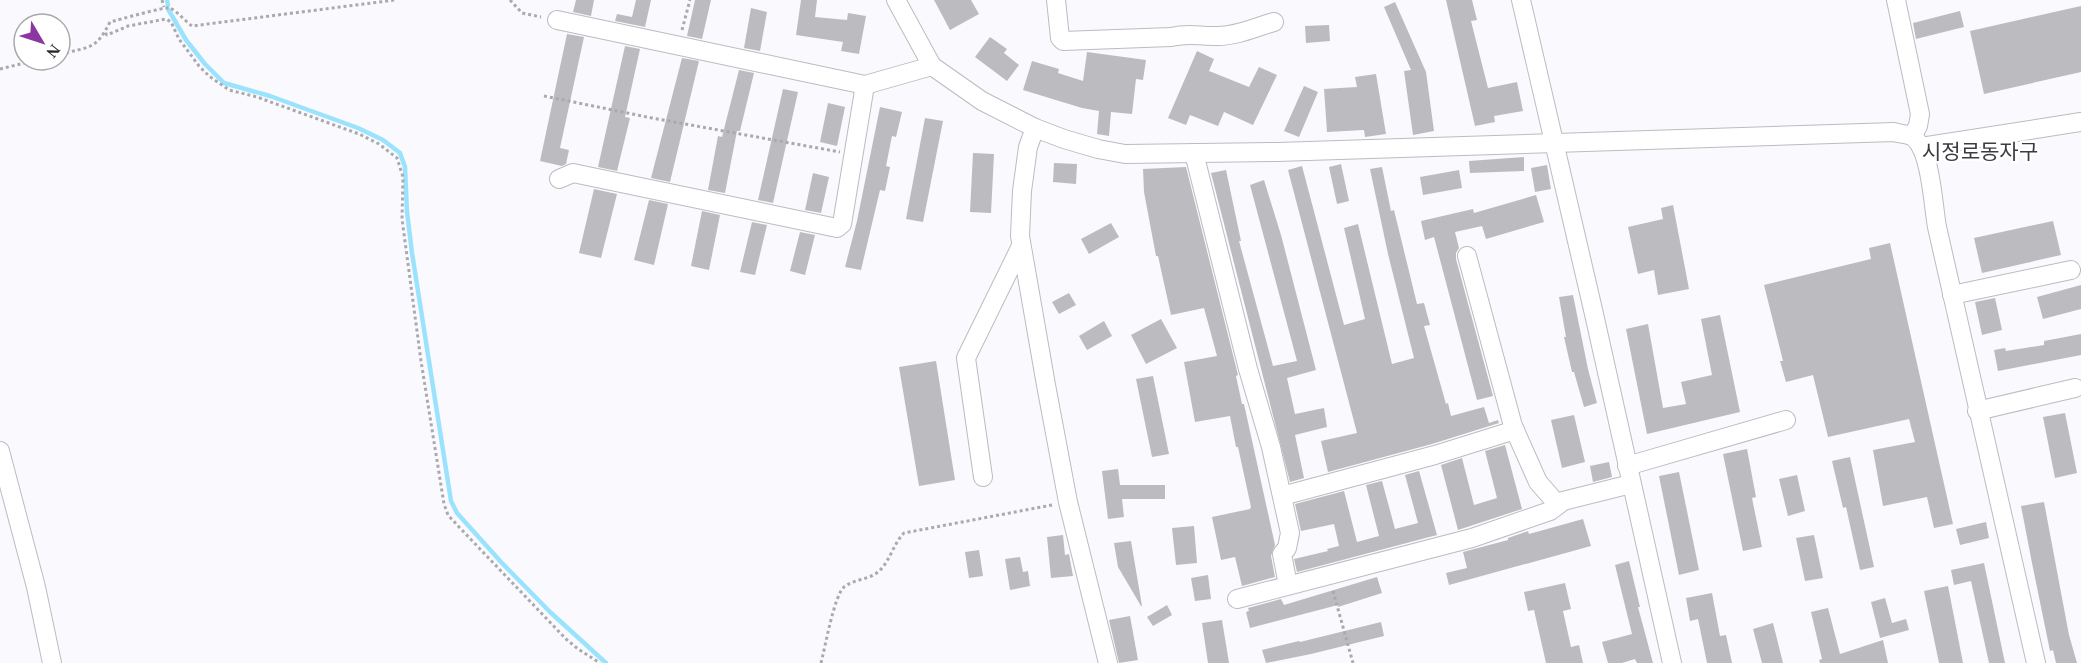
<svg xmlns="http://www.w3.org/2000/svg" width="2081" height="663" font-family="'Times New Roman','Noto Sans KR',serif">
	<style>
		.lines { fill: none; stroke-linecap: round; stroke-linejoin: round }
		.stream { stroke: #9be3fd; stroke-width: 4.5 }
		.building { fill: #bcbcc0 }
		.minor-casing { stroke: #bcbbc0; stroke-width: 20 }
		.path { stroke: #aaa9ad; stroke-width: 3; stroke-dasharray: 3 3; stroke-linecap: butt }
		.minor { stroke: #fff; stroke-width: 18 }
		.labels { text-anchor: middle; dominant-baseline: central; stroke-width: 5; stroke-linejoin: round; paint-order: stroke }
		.quarter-label { font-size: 21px; fill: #3c3b3f; stroke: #fff }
	</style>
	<rect width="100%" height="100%" fill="#faf9fe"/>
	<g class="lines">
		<!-- stream -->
		<g class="stream">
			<polyline points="167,0 168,5"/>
			<polyline points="168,9 186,40 205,64 224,83 270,96 358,128 383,140 400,153 405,167 407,212 412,253 451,501 457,513 501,562 550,612 606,663"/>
		</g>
	</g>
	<!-- building -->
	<g class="building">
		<polygon points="576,0 594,0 591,16 573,12"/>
		<polygon points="636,0 651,0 645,27 615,21 617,14 632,17"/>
		<polygon points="695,0 711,0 702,39 687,36"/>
		<polygon points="801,0 817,0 815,17 847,20 848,13 866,16 859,54 841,51 843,42 796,35"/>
		<polygon points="934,0 971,0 979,14 950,30"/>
		<polygon points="1446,0 1472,0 1477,20 1471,21 1488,88 1517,82 1523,111 1494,116 1495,122 1475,126"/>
		<polygon points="1395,2 1426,72 1434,131 1413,135 1404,71 1411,70 1384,7"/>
		<polygon points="2081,6 2081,72 1984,94 1970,31"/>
		<polygon points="751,8 767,12 760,51 744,48"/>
		<polygon points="1960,11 1964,27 1916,39 1913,23"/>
		<polygon points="1329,25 1330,41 1306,43 1305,26"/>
		<polygon points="567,34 584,37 560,148 569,150 566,164 562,166 540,161"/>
		<polygon points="990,37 1007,49 1004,53 1019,65 1007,81 975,57"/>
		<polygon points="625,46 640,49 625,117 630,118 617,171 598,167"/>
		<polygon points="1197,51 1214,59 1209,71 1249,87 1259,67 1277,75 1253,125 1224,112 1218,126 1190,115 1186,125 1168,118"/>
		<polygon points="1087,52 1146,60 1143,80 1136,79 1132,114 1111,112 1109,136 1097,134 1099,111 1082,108 1023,90 1032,61 1059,69 1058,73 1083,81"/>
		<polygon points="682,58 699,61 670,182 651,178"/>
		<polygon points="739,70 754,73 740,131 737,131 725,193 708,190 718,136 722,137"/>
		<polygon points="1376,74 1386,134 1365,137 1364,130 1327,132 1324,89 1357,87 1355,77"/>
		<polygon points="1304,86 1318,92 1299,137 1284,131"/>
		<polygon points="783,89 798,92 773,203 758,200"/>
		<polygon points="828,103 845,107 837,146 820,142"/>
		<polygon points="880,107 902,112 896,137 892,136 886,166 890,167 885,191 880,190 861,270 845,267 857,221"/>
		<polygon points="925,118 943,121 923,222 906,219"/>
		<polygon points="973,153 994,154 991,213 970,212"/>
		<polygon points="1524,157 1524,171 1470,173 1469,161"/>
		<polygon points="1054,163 1077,164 1076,184 1053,182"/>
		<polygon points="1341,164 1349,201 1337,204 1329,167"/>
		<polygon points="1547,165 1551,189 1535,192 1531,168"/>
		<polygon points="1302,166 1344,325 1365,319 1344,228 1358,224 1392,364 1414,358 1388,254 1370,169 1382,167 1391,211 1394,210 1417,304 1424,303 1430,325 1424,326 1446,404 1448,403 1451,416 1484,407 1489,423 1498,420 1499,423 1432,444 1328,472 1321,441 1357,433 1288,170"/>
		<polygon points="1186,167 1238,375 1236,376 1242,404 1244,404 1275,545 1271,556 1275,577 1242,586 1235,557 1221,560 1212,517 1250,509 1251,507 1238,447 1236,447 1230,416 1195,422 1184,362 1217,356 1204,308 1171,315 1158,256 1156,256 1144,192 1143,169"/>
		<polygon points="1226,170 1241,241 1239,241 1273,366 1297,361 1250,185 1264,180 1281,235 1316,370 1287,378 1295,414 1324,408 1327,427 1295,435 1304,478 1290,482 1211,173"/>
		<polygon points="1459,170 1462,188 1423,195 1420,177"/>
		<polygon points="813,173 829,177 821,213 805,210"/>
		<polygon points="594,189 617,194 601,258 579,253"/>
		<polygon points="1536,195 1544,222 1486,239 1482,226 1455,232 1459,248 1456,253 1456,259 1493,396 1477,400 1434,237 1425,240 1421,221 1473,209 1474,213"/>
		<polygon points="649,200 668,204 654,265 634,260"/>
		<polygon points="1673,205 1689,289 1658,295 1654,270 1638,274 1628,227 1663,219 1661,208"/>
		<polygon points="702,211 720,215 709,270 691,266"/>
		<polygon points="2053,221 2061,255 1982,273 1974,238"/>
		<polygon points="752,222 767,225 755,275 740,272"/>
		<polygon points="1111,223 1119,237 1089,254 1081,239"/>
		<polygon points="800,232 815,235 805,275 790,271"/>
		<polygon points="1890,243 1953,524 1934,528 1927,497 1883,506 1873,450 1915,442 1909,419 1828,437 1813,375 1786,382 1780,361 1783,361 1764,285 1871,259 1869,248"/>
		<polygon points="2081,285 2081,309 2043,319 2037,297"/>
		<polygon points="1069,293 1076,305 1059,314 1052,302"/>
		<polygon points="1573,295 1588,369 1597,403 1584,407 1574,372 1572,372 1564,337 1566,337 1559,297"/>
		<polygon points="1995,298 2002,330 1982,335 1975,302"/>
		<polygon points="1720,315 1740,412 1647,434 1626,329 1648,324 1663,408 1686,404 1681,382 1712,375 1701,319"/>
		<polygon points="1161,319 1177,348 1146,364 1131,335"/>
		<polygon points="1104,321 1112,336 1087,350 1079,336"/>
		<polygon points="2081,334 2081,355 1998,371 1994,350 2005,348 2006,351 2044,345 2044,341"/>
		<polygon points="936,361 955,480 919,486 899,367"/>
		<polygon points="1153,376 1169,454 1152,457 1136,379"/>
		<polygon points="2065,413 2077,473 2055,478 2043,417"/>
		<polygon points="1574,415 1585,462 1562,468 1551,420"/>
		<polygon points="1505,445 1522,509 1458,530 1441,465 1462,458 1474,505 1497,498 1485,451"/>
		<polygon points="1747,449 1756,497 1752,498 1762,547 1743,551 1723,454"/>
		<polygon points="1850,457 1874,567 1860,570 1846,507 1843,508 1832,461"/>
		<polygon points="1609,462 1612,477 1593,482 1590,466"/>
		<polygon points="1118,469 1120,485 1165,485 1165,499 1122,499 1124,517 1108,519 1102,471"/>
		<polygon points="1419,471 1437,535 1297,572 1294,559 1328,551 1327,549 1339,546 1334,524 1301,531 1295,504 1344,491 1357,542 1379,536 1366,485 1382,481 1395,529 1418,523 1405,475"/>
		<polygon points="1679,472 1699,570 1679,575 1659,476"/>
		<polygon points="1797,475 1805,511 1788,516 1779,479"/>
		<polygon points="2044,502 2069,635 2077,663 2056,663 2053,650 2050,651 2032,563 2021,506"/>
		<polygon points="1583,519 1591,546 1449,585 1446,573 1467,568 1463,552 1508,540 1508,538 1528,531 1529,534"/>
		<polygon points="1986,522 1989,538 1960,545 1956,529"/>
		<polygon points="1194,526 1197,563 1176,565 1172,528"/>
		<polygon points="1063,535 1065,555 1069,554 1073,576 1051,578 1047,537"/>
		<polygon points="1814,535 1823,578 1805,581 1796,538"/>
		<polygon points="1131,541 1142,606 1141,606 1118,567 1114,543"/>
		<polygon points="979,550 983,576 969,578 965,552"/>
		<polygon points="1020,557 1023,572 1028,571 1030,586 1010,590 1005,559"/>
		<polygon points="1629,561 1640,607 1638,607 1653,663 1637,663 1635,659 1622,663 1608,663 1602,642 1632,634 1615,565"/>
		<polygon points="1984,563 2005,663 1989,663 1971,581 1954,585 1951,570"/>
		<polygon points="1208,575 1211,599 1195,601 1191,578"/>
		<polygon points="1377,577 1382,593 1338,607 1338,605 1250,628 1246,612 1249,611 1248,608 1281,599 1284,605"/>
		<polygon points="1565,583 1571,609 1563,611 1571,647 1579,645 1583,663 1546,663 1534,610 1528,611 1524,592"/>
		<polygon points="1948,586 1963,663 1939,663 1924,591"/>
		<polygon points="1712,593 1720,636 1726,635 1732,663 1707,663 1698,619 1690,621 1686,598"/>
		<polygon points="1885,598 1892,623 1906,619 1909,630 1880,638 1871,602"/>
		<polygon points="1167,605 1172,615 1153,626 1147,617"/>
		<polygon points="1828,608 1840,654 1883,640 1888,663 1820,663 1819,660 1822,659 1811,612"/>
		<polygon points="1130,616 1138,660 1119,663 1109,620"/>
		<polygon points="1222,620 1229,663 1208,663 1202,623"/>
		<polygon points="1381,622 1384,636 1311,654 1266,663 1262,650 1299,641 1300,642"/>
		<polygon points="1773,623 1783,663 1762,663 1753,629"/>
	</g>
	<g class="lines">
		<defs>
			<g id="minor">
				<path d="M896 0 932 66 982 101 1035 128 1064 139 1098 149 1125 154 1277 152 1894 132C1900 134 1908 134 1913 137 1931 150 1933 205 1937 227L2036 663"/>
				<path d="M1056 0 1060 38 1063 41 1171 37C1192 32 1199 37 1218 36 1237 36 1256 27 1274 22"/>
				<polyline points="1521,0 1594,314 1672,663"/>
				<polyline points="1896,0 1920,114 1918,126 1912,136"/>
				<polyline points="557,20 865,85 932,66"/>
				<polyline points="1035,128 1028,147 1022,191 1020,236 1046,385 1068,502 1108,663"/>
				<polyline points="1921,147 2081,122"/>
				<polyline points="1194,153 1248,369 1271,447 1290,533 1287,548 1282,554 1288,585"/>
				<polyline points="559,179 573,173 837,228 842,224 865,85"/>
				<polyline points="1467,256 1513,426 1538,482 1558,505"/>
				<polyline points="1952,295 2071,270"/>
				<polyline points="1977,411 2075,388"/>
				<polyline points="0,451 36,587 52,663"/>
				<polyline points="1627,466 1786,420"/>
				<polyline points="983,477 966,358 1021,246"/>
				<polyline points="1282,496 1435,455 1515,430"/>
				<polyline points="1237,599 1472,538 1550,511 1563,501 1631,484"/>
			</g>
		</defs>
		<!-- minor casing -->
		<use href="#minor" class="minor-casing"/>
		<!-- path -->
		<g class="path">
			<polyline points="162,0 164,7"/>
			<polyline points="510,0 522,13 541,17"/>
			<polyline points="682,30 690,0"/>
			<polyline points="105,33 107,35 128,26 166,19 171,22 179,39 199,66 209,76 229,90 257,97 359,134 379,144 397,158 403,177 402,219 421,361 444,504 448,515 459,527 566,639 578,649 600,663"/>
			<path d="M60 54C89 47 96 50 110 22 118 20 167 6 170 8 177 11 185 21 192 26L395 0"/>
			<polyline points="0,69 37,60"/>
			<polyline points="544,96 652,118 840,152"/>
			<polyline points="1333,591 1353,663"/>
			<path d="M821 663C825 648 834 596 844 587 854 579 868 580 878 572 890 562 893 544 904 533L1052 505"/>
		</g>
		<!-- minor -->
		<use href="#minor" class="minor"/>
	</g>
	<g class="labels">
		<!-- quarter labels -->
		<g class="quarter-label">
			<text x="1980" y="152">시정로동자구</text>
		</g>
	</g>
	<!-- north arrow -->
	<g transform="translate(42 42) rotate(129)"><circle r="28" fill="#ffffff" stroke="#aaa9aa" stroke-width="1.5"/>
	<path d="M0-4.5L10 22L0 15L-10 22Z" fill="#8c36a2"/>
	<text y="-9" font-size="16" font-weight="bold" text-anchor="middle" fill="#2a292b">N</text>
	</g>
</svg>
